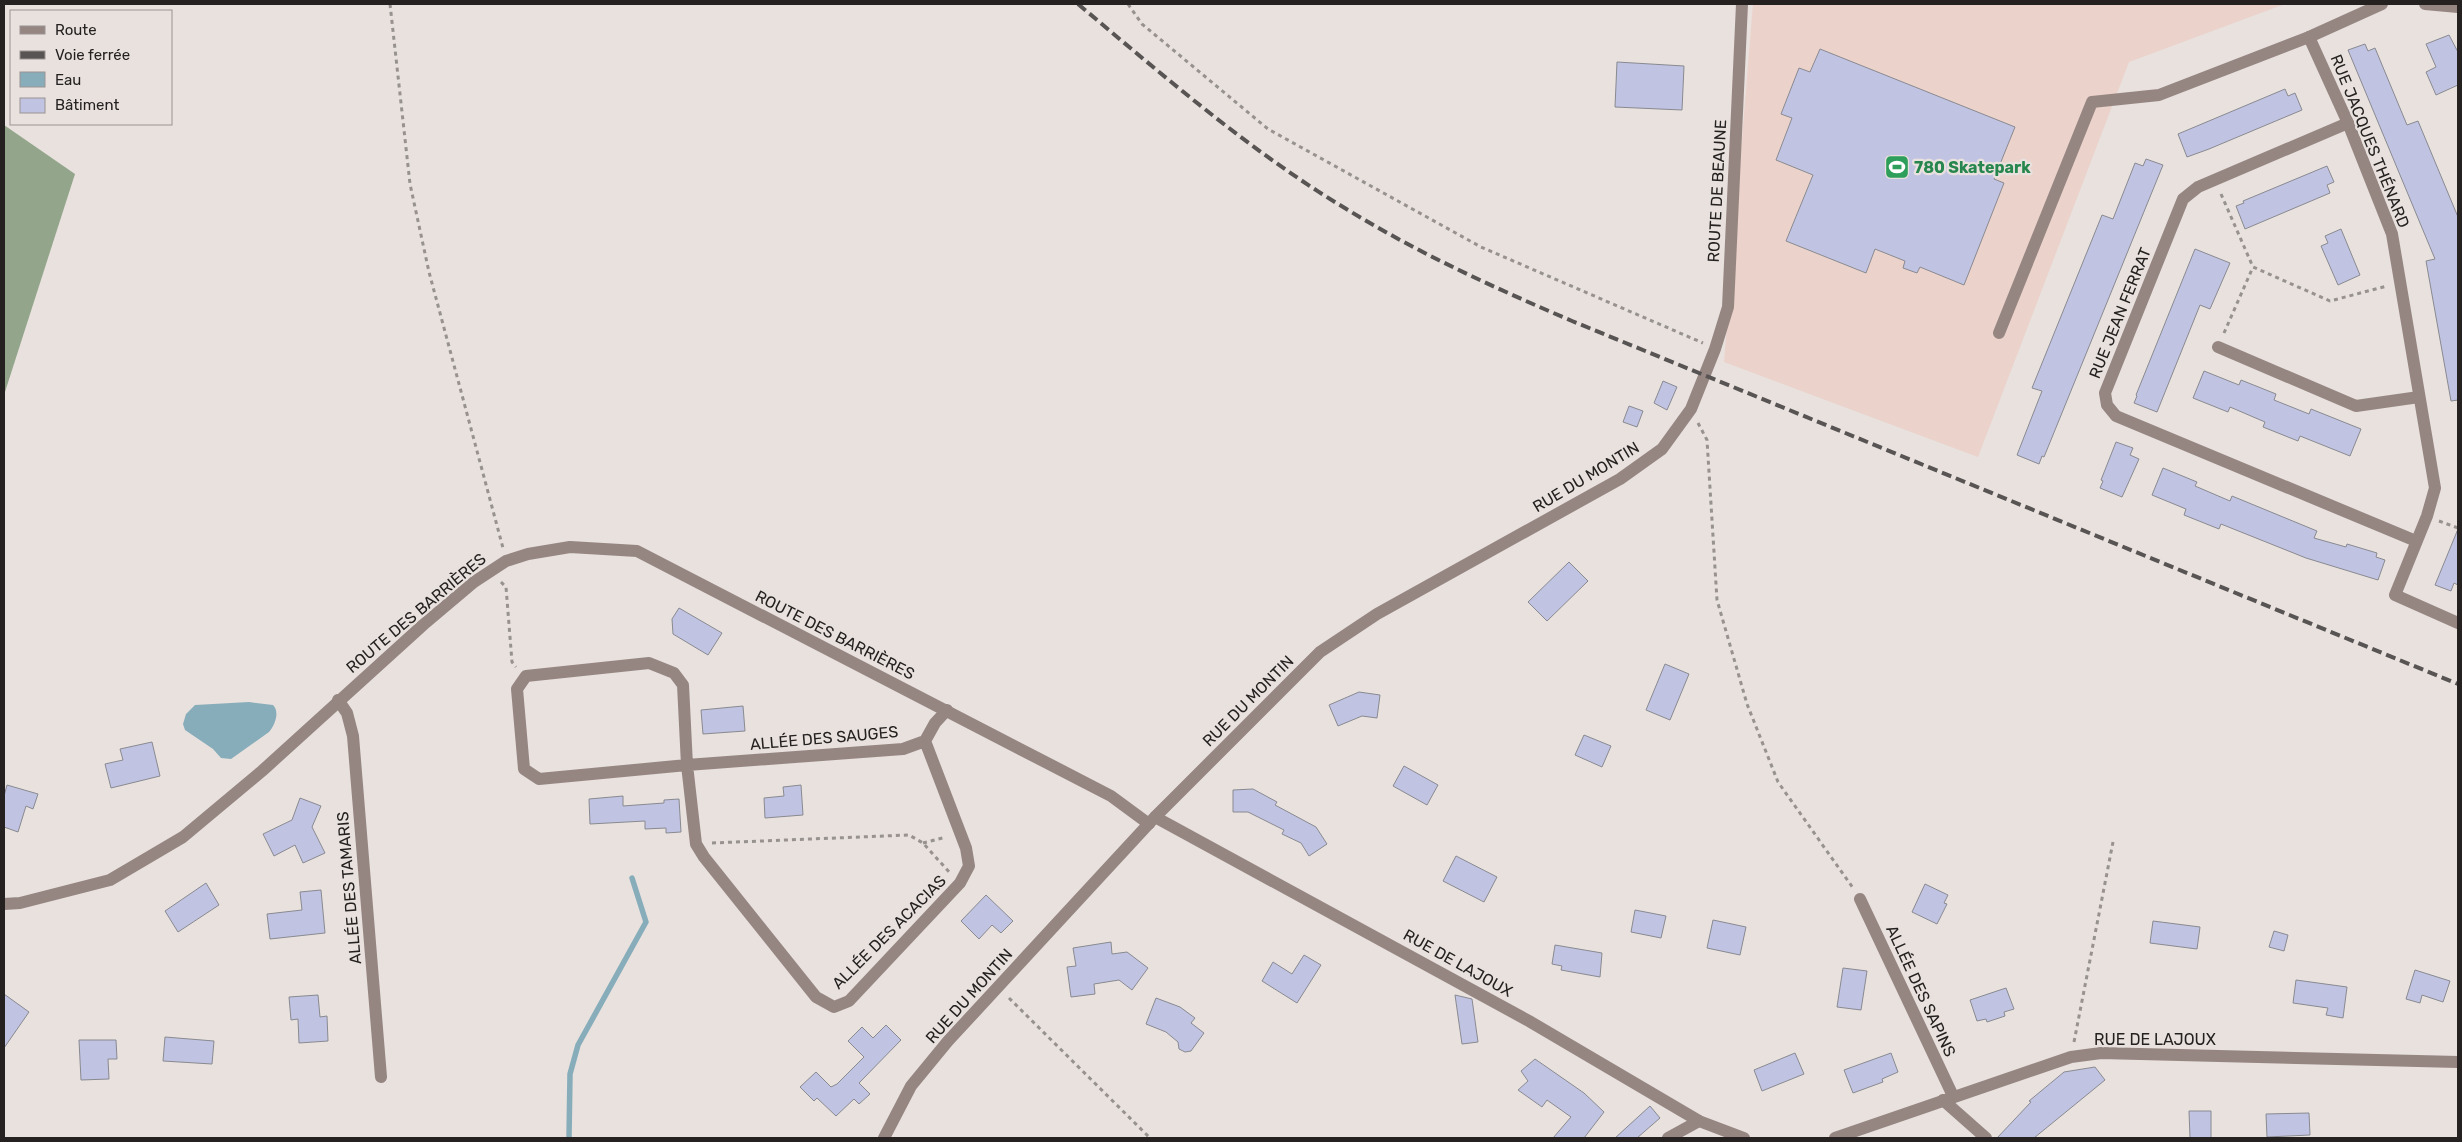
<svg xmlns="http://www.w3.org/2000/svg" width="2462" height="1142" font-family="Rubik,sans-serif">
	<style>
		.industrial { fill: #ebd2cb }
		.forest { fill: #93a68b }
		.water { fill: #88adba }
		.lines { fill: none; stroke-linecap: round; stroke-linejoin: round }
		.stream { stroke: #88adba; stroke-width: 5.5 }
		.building { fill: #c1c3e3; stroke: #898a90 }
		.path { stroke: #97928f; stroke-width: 3; stroke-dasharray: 4 4; stroke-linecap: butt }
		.minor { stroke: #968682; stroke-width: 12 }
		.rail { stroke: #585453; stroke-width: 4; stroke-dasharray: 10 5; stroke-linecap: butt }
		.labels { text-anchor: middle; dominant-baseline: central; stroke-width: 4.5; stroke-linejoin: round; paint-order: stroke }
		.street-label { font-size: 16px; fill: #242120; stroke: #e8e1de }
		.leisure-label { font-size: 16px; font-weight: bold; fill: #27864d; stroke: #e8e1de; text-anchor: start }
	</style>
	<rect width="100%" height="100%" fill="#e8e1de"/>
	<!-- industrial -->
	<polygon class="industrial" points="1753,4 2285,4 2129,62 1978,457 1724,362"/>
	<!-- forest -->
	<polygon class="forest" points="4,125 75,174 4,395"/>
	<!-- water -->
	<path class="water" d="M249 702 273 705C280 712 275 725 269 732L231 759 221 758 213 749 185 730 183 724 186 714 195 705Z"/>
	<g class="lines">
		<!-- stream -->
		<polyline class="stream" points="569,1138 570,1074 578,1045 646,922 632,878"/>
	</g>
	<!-- building -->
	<g class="building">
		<polygon points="2449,35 2458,52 2458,85 2436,95 2426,72 2436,67 2426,44"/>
		<polygon points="2365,44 2368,51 2375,48 2407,125 2418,121 2458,217 2458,400 2451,401 2426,261 2435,259 2348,50"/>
		<polygon points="1820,49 2015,127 1994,179 2004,183 1964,285 1920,267 1917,273 1903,268 1905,261 1875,249 1866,273 1786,241 1813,175 1776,160 1792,118 1781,114 1799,68 1810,72"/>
		<polygon points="1617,62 1684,66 1682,110 1615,107"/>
		<polygon points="2285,89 2288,96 2295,93 2302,110 2209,149 2187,157 2178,134"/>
		<polygon points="2146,159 2163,165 2044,457 2042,456 2039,464 2017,455 2042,391 2032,388 2102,215 2113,219 2135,163 2143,166"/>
		<polygon points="2327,166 2334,182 2327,185 2330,193 2245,229 2236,206 2244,203 2243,201"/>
		<polygon points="2341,229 2360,275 2338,285 2321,246 2328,243 2325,236"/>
		<polygon points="2195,249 2230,263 2210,309 2200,305 2157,412 2134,403 2137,396 2136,395"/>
		<polygon points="2204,371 2239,385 2241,380 2276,394 2274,400 2309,414 2311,409 2361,429 2350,456 2300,436 2298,441 2263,427 2265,422 2230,407 2228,412 2193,398"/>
		<polygon points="1663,381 1677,387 1667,410 1654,403"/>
		<polygon points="1629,406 1643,411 1637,427 1623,422"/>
		<polygon points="2116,442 2133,448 2130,455 2139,459 2122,497 2100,488 2103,481 2101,480"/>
		<polygon points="2163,468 2197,482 2195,486 2230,501 2232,496 2317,531 2314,538 2346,547 2347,544 2377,553 2376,557 2385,560 2378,580 2306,558 2221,524 2219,529 2184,515 2186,509 2152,495"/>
		<polygon points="2458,529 2458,585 2454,583 2451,591 2435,585"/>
		<polygon points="1569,562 1588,581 1547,621 1528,602"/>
		<polygon points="679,608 722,633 708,655 673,634 672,619"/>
		<polygon points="1665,664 1689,674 1670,720 1646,710"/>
		<polygon points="1359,692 1380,695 1377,718 1362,716 1338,726 1329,705"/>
		<polygon points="743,706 745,731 703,734 701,710"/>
		<polygon points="1584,735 1611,746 1602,767 1575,755"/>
		<polygon points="152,742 160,776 111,788 105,764 123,760 120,749"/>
		<polygon points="1404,766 1438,785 1427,805 1393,786"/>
		<polygon points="7,785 38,794 33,809 26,806 18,832 4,827 4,796"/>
		<polygon points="801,785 803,815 765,818 764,798 784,796 783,787"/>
		<polygon points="1253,789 1277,802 1275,805 1316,827 1327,844 1309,856 1301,843 1282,834 1284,830 1248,812 1233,812 1233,790"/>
		<polygon points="623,796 623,806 664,803 664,800 679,799 681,832 666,833 666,828 645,829 645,821 590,824 589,799"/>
		<polygon points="300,798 321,806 312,827 325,853 303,863 295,845 274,856 263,834 292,820"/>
		<polygon points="1456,856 1497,877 1484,902 1443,881"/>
		<polygon points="206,883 219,905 178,932 165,911"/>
		<polygon points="1925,884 1948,895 1944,903 1947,904 1937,924 1912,912"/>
		<polygon points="321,890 325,933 270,939 267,914 302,910 300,892"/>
		<polygon points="986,895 1013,921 1001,933 992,925 979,939 961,921"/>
		<polygon points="1635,910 1666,916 1661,938 1631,932"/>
		<polygon points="1713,920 1746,927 1740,955 1707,948"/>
		<polygon points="2153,921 2200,927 2197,949 2150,943"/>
		<polygon points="2274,931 2288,935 2284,951 2269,947"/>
		<polygon points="1111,942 1112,954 1127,952 1148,968 1132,990 1119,980 1094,984 1095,994 1071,997 1067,967 1076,966 1073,948"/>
		<polygon points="1555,945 1602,953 1600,977 1561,970 1562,966 1552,964"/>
		<polygon points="1304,955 1321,965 1297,1003 1262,981 1273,962 1292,974"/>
		<polygon points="1843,968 1867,971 1861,1010 1837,1007"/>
		<polygon points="2415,970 2450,981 2443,1002 2422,995 2420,1003 2406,999"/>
		<polygon points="2296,980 2347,987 2343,1018 2326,1015 2328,1008 2293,1003"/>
		<polygon points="2006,988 2014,1009 2004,1012 2005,1016 1987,1022 1986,1019 1977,1021 1970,1000"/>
		<polygon points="4,994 29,1012 4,1048"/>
		<polygon points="318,995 320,1017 327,1016 328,1041 299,1043 298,1019 291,1020 289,997"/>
		<polygon points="1455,995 1472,999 1478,1042 1462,1044"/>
		<polygon points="1156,998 1180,1007 1195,1018 1191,1023 1204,1033 1191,1051 1185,1052 1179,1049 1178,1042 1166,1032 1146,1024"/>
		<polygon points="886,1025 901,1040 859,1083 870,1094 859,1104 854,1099 836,1116 817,1098 814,1101 800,1087 816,1072 831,1087 837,1084 864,1057 848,1041 862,1027 873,1038"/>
		<polygon points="165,1037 214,1041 212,1064 163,1061"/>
		<polygon points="79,1040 116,1040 117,1059 108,1059 109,1079 81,1080"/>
		<polygon points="1795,1053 1804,1074 1762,1091 1754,1070"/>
		<polygon points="1891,1053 1898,1072 1882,1079 1883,1082 1853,1093 1844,1070"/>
		<polygon points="1535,1059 1584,1093 1604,1112 1584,1138 1553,1138 1571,1117 1547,1100 1542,1107 1518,1090 1528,1081 1521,1071"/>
		<polygon points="2095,1067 2105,1080 2034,1138 1997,1138 2031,1102 2029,1101 2064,1072"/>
		<polygon points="1650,1106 1660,1118 1637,1138 1615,1138"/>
		<polygon points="2189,1111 2211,1111 2211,1138 2190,1138"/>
		<polygon points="2309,1113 2310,1135 2267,1137 2266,1114"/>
	</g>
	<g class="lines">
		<!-- path -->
		<g class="path">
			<polyline points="390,4 410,184 429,272 503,548"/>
			<polyline points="1128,4 1142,24 1268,129 1481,247 1703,343"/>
			<polyline points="2221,194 2253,267 2330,301 2387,286"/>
			<polyline points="2224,333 2253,267"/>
			<polyline points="1698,423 1707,440 1717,600 1747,704 1778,782 1853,888"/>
			<polyline points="2439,521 2458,528"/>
			<polyline points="501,582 506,587 512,662 516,667"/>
			<polyline points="712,843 909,835 923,843 950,873"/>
			<polyline points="923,843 946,837"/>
			<polyline points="1009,998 1150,1138"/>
			<polyline points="2074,1042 2113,842"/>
		</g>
		<!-- minor -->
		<g class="minor">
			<polyline points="2425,4 2458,7"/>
			<polyline points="2309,37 2348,123 2392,234 2435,488 2427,516 2395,595 2458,623"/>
			<polyline points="2348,123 2198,187 2183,199 2105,393 2107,405 2116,416 2416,541"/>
			<polyline points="1999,333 2092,102 2159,95 2309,37 2382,4"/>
			<polyline points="2218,347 2356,406 2419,397"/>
			<polyline points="338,700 347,713 353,736 381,1077"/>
			<polyline points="925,741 966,848 969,866 960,883 849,1001 834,1007 816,997 704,857 696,844 687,765 683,685 674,673 649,663 526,676 517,689 524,769 539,779 687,765 903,749 925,741 935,723 947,710"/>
			<polyline points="1155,817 1529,1021 1699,1121 1744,1138"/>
			<polyline points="1860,899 1953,1096"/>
			<polyline points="4,904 20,903 110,880 183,837 262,771 423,625 474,582 506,561 528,554 570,547 637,551 1111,796 1149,824"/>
			<polyline points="1943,1100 1986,1138"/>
			<polyline points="884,1138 911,1086 948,1041 1155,817 1320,652 1377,614 1620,479 1662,449 1691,409 1715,349 1728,307 1742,4"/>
			<polyline points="1668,1138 1699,1121"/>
			<polyline points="1835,1138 2071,1057 2101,1053 2458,1062"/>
		</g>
		<!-- rail -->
		<path class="rail" d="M1078 4C1165 77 1251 152 1348 210 1420 254 1495 288 1572 321L2458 684"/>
	</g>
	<!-- icons -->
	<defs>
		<symbol id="stadium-square" viewBox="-11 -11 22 22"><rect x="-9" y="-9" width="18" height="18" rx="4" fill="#2e9e5b" stroke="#e8e1de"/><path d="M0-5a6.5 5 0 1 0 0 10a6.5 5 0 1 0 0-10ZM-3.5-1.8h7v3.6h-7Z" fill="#fff"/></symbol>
	</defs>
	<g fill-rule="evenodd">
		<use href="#stadium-square" x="1883" y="153" width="28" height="28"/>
	</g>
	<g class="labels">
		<!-- street labels -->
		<g class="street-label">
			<text transform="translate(2370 141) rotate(68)">RUE JACQUES THÉNARD</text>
			<text transform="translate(1717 191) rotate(-87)">ROUTE DE BEAUNE</text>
			<text transform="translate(2120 313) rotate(-68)">RUE JEAN FERRAT</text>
			<text transform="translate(1586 477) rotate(-31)">RUE DU MONTIN</text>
			<text transform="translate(416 613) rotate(-40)">ROUTE DES BARRIÈRES</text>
			<text transform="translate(835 635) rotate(27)">ROUTE DES BARRIÈRES</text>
			<text transform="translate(1248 701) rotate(-45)">RUE DU MONTIN</text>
			<text transform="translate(824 738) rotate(-5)">ALLÉE DES SAUGES</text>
			<text transform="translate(349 888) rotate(-95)">ALLÉE DES TAMARIS</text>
			<text transform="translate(889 932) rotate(-45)">ALLÉE DES ACACIAS</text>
			<text transform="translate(1458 963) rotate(29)">RUE DE LAJOUX</text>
			<text transform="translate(1921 991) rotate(65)">ALLÉE DES SAPINS</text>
			<text transform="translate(969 996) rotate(-48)">RUE DU MONTIN</text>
			<text x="2155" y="1039">RUE DE LAJOUX</text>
		</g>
		<!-- leisure labels -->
		<g class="leisure-label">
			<text x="1914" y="167">780 Skatepark</text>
		</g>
	</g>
	<!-- border -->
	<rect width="2462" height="1142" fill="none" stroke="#242120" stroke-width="10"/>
	<!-- legend -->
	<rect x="10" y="10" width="162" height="115" fill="#e8e1de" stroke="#9a9492"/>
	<rect x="20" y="26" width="25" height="8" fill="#968682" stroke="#9a9492"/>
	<text x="55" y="35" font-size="15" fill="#242120">Route</text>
	<rect x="20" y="51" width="25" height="8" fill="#585453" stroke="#9a9492"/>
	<text x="55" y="60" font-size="15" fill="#242120">Voie ferrée</text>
	<rect x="20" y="72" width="25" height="15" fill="#88adba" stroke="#9a9492"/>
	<text x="55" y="85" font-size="15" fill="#242120">Eau</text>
	<rect x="20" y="98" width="25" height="15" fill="#c1c3e3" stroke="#9a9492"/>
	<text x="55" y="110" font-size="15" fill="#242120">Bâtiment</text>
</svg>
